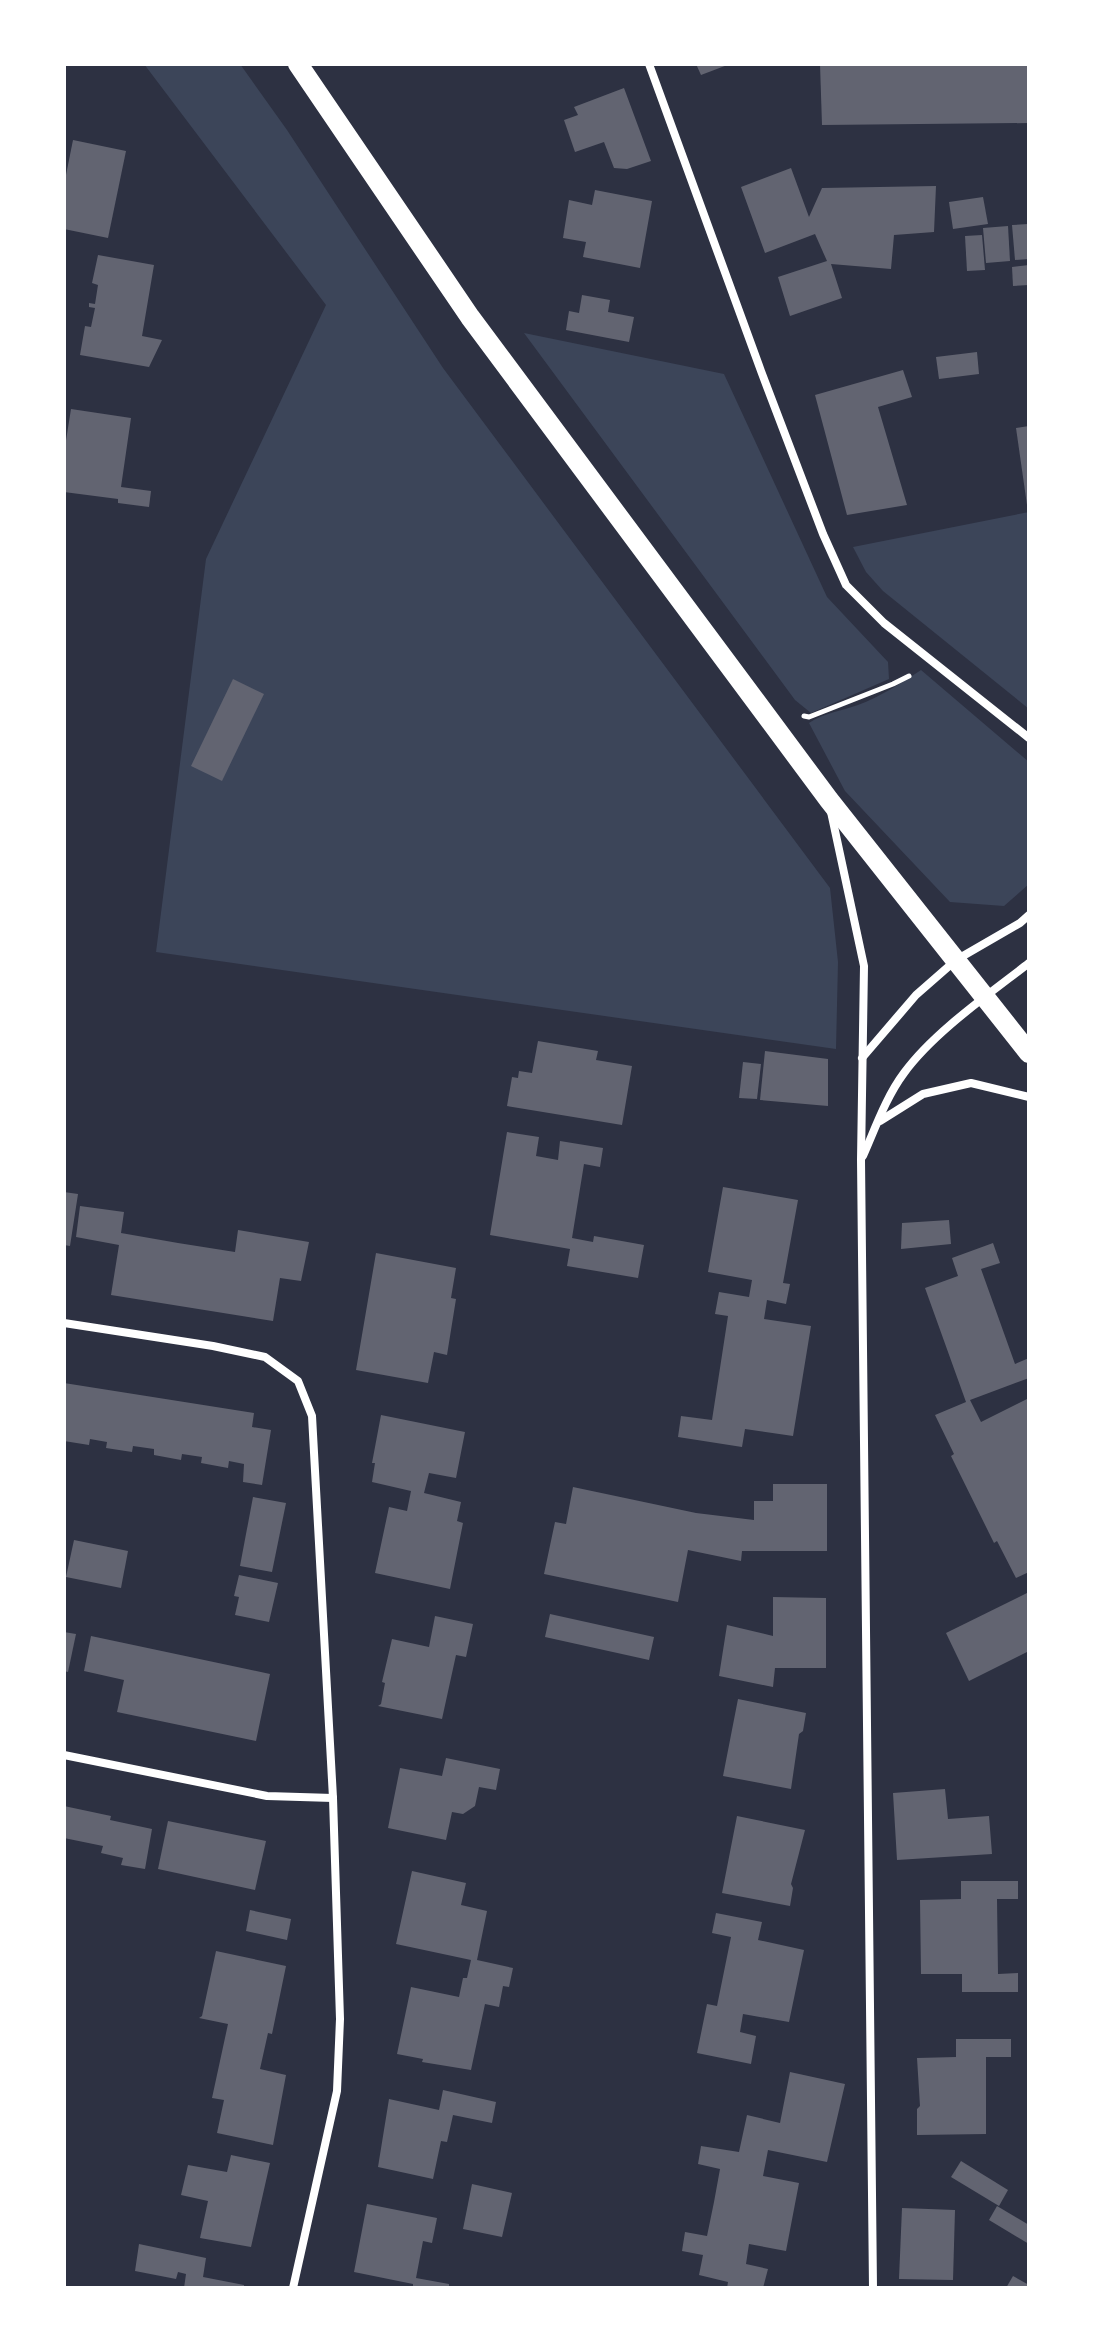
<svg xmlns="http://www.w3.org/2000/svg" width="1093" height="2352" font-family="'DM Sans',sans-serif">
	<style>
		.green { fill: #3c4559 }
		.building { fill: #626471 }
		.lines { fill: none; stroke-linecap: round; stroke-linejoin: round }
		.path { stroke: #fff; stroke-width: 5 }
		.minor { stroke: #fff; stroke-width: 8 }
		.primary { stroke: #fff; stroke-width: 20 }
	</style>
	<rect width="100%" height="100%" fill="#2d3142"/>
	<!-- green -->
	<g class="green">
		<polygon points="144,64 240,64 287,130 443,368 830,888 838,962 836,1049 156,952 206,559 326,305"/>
		<polygon points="524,333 724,374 827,597 888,662 889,679 811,713 795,700"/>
		<polygon points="1029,512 1029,709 883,591 866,572 853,547"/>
		<path d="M921 670 1029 762V884L1004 906 950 902 845 791 809 723C824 713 841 711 858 705 880 697 901 683 921 670Z"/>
	</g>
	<!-- building -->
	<g class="building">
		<polygon points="696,64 730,64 701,75"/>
		<polygon points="820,64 1029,64 1029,123 822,125"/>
		<polygon points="624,88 651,161 627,169 614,168 604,142 575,152 564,120 578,115 574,107"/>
		<polygon points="73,140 126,151 108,238 64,229 64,185"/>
		<polygon points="791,168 809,217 822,188 936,186 934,232 894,235 891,269 831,264 842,298 790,316 778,277 827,261 815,234 765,253 741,187"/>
		<polygon points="595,190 652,201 640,268 583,257 586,242 563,238 569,200 592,205"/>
		<polygon points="983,197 988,224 953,229 949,202"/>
		<polygon points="1028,224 1029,259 1015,260 1012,225"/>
		<polygon points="1008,226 1010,261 986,263 983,228"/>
		<polygon points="982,235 985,270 967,271 965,236"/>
		<polygon points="98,255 154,265 142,336 162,340 149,367 80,355 85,326 91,327 95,308 89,307 89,303 95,304 98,285 92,283"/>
		<polygon points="1029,265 1029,285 1013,286 1012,267"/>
		<polygon points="582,295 610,300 608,312 634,317 629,342 566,330 569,311 579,313"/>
		<polygon points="977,352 979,374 939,379 936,357"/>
		<polygon points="903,370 912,397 878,407 907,505 847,515 815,395"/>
		<polygon points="71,409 131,418 121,487 151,491 149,507 118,503 118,499 64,492 64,453"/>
		<polygon points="1029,426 1029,505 1027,505 1016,428"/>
		<polygon points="233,679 264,694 222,781 191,766"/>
		<polygon points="538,1041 598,1051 596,1060 632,1066 622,1125 507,1106 512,1077 518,1078 519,1071 532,1073"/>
		<polygon points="765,1051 828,1059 828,1106 760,1100"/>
		<polygon points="743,1062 761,1064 757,1099 739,1098"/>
		<polygon points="507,1132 539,1137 536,1156 558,1160 560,1141 603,1148 600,1167 584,1164 572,1238 593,1242 594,1236 644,1245 638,1278 567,1266 570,1249 490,1235"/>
		<polygon points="723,1187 798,1200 783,1283 790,1284 786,1304 767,1300 764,1319 811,1326 793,1436 745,1429 742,1447 678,1437 681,1416 712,1420 728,1316 715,1314 719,1292 749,1297 752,1280 708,1272"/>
		<polygon points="64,1192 78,1194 70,1246 64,1245"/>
		<polygon points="80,1206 124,1212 121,1233 178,1243 235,1252 238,1230 309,1242 301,1281 280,1278 273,1321 111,1295 119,1245 76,1237"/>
		<polygon points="949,1220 951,1244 901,1249 902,1223"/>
		<polygon points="993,1243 1000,1263 981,1269 1015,1364 1029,1358 1029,1378 970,1400 981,1422 1029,1398 1029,1572 1016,1578 997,1541 994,1543 951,1456 954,1454 935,1415 966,1402 925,1288 958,1276 952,1258"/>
		<polygon points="376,1253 456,1268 451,1298 456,1299 447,1355 434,1352 428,1383 356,1370"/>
		<polygon points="64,1383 254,1413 252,1427 271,1430 262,1485 243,1482 244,1464 229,1461 228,1468 201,1463 202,1457 182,1454 181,1460 154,1455 154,1449 133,1446 132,1452 106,1448 107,1442 90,1439 89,1445 64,1441"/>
		<polygon points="381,1415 465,1432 456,1478 429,1473 424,1493 461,1502 457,1521 463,1523 450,1589 375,1573 389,1507 407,1511 411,1491 372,1482 375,1463 372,1463"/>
		<polygon points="773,1484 827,1484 827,1551 742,1551 741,1561 688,1550 678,1602 544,1574 555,1522 566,1524 573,1487 696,1513 754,1520 754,1501 773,1501"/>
		<polygon points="253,1497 286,1503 272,1572 240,1566"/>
		<polygon points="74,1540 128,1551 121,1588 66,1577"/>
		<polygon points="239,1575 278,1583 269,1622 235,1615 239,1597 234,1596"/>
		<polygon points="1029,1592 1029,1651 969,1681 946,1633"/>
		<polygon points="773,1597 826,1598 826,1668 775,1668 773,1687 719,1676 727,1625 773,1636"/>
		<polygon points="550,1614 654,1637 649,1660 545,1637"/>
		<polygon points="435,1616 473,1624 466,1657 456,1655 442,1719 378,1706 381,1704 385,1683 382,1682 392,1639 429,1647"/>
		<polygon points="64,1632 76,1634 68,1672 64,1671"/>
		<polygon points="91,1636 270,1674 256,1741 117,1712 124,1680 84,1671"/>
		<polygon points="738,1699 806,1713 803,1731 799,1734 791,1789 723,1776"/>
		<polygon points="446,1758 500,1769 496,1790 479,1787 475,1806 463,1814 452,1812 446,1840 388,1828 400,1768 442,1776"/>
		<polygon points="945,1789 948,1819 989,1816 992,1854 897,1860 893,1793"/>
		<polygon points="64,1806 111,1816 110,1820 152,1829 145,1869 121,1865 123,1858 101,1853 103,1846 64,1838"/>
		<polygon points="737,1816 805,1830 791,1884 793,1888 790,1906 722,1893"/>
		<polygon points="168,1821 266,1841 255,1890 158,1869"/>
		<polygon points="412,1871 466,1883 461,1905 487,1911 477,1960 513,1968 509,1987 503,1986 499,2007 485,2004 471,2070 422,2062 423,2059 397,2054 411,1987 459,1997 463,1978 467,1978 471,1960 396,1944"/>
		<polygon points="961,1881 1018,1881 1018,1899 997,1899 998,1974 1018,1973 1018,1992 962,1992 962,1974 921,1974 920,1900 961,1899"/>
		<polygon points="250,1910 291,1919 287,1940 246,1931"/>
		<polygon points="716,1913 762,1922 758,1940 804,1950 789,2022 743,2014 740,2032 756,2036 751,2064 697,2053 707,2004 717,2006 731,1937 712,1933"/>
		<polygon points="216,1951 286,1966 272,2034 268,2033 260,2069 286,2075 273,2145 217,2133 224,2100 212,2098 228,2024 199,2018 202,2016"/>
		<polygon points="956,2039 1011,2039 1011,2057 986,2057 986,2134 917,2135 917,2109 920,2106 917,2058 956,2057"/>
		<polygon points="790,2072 845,2084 827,2162 768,2150 763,2176 799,2183 786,2251 749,2244 746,2264 768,2269 763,2288 727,2288 728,2282 699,2275 703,2255 682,2251 685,2232 707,2236 714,2202 720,2169 698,2164 701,2146 739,2152 747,2115 780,2123"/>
		<polygon points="443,2090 496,2102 492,2123 453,2115 447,2142 441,2141 433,2179 378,2167 389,2099 439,2110"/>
		<polygon points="231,2155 270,2163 251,2247 200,2238 208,2201 181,2195 188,2165 227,2172"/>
		<polygon points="961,2161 1008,2190 999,2206 951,2177"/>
		<polygon points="472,2184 512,2193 502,2237 463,2229"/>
		<polygon points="367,2204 437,2218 432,2243 423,2241 416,2278 449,2284 449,2288 413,2288 413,2284 354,2272"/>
		<polygon points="997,2206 1029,2225 1029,2244 989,2220"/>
		<polygon points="902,2208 955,2210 953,2280 899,2279"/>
		<polygon points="139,2244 206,2258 203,2277 244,2285 244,2288 184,2288 186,2274 178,2272 176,2279 135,2271"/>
		<polygon points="1013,2276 1029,2285 1029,2288 1006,2288"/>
	</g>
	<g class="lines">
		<!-- path -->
		<polyline class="path" points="804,716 809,717 893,684 909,676"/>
		<!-- minor -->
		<g class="minor">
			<polyline points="649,64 761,371 823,534 846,585 884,623 1029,738"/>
			<polyline points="831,812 864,966 861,1160 873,2288"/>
			<polyline points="862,1058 916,995 956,960 1020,923 1029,915"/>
			<polyline points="880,1121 923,1094 971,1083 1029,1097"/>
			<path d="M863 1156C875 1129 886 1097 904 1073 933 1033 989 994 1029 963"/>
			<polyline points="64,1323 213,1346 265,1357 298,1381 312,1416 333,1798 340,2019 337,2091 293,2288"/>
			<polyline points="64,1755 267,1796 333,1798"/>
		</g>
		<!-- primary -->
		<polyline class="primary" points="298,64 470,317 829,800 1029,1053"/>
	</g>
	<!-- border -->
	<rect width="1093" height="2352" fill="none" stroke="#ffffff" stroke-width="132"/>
</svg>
